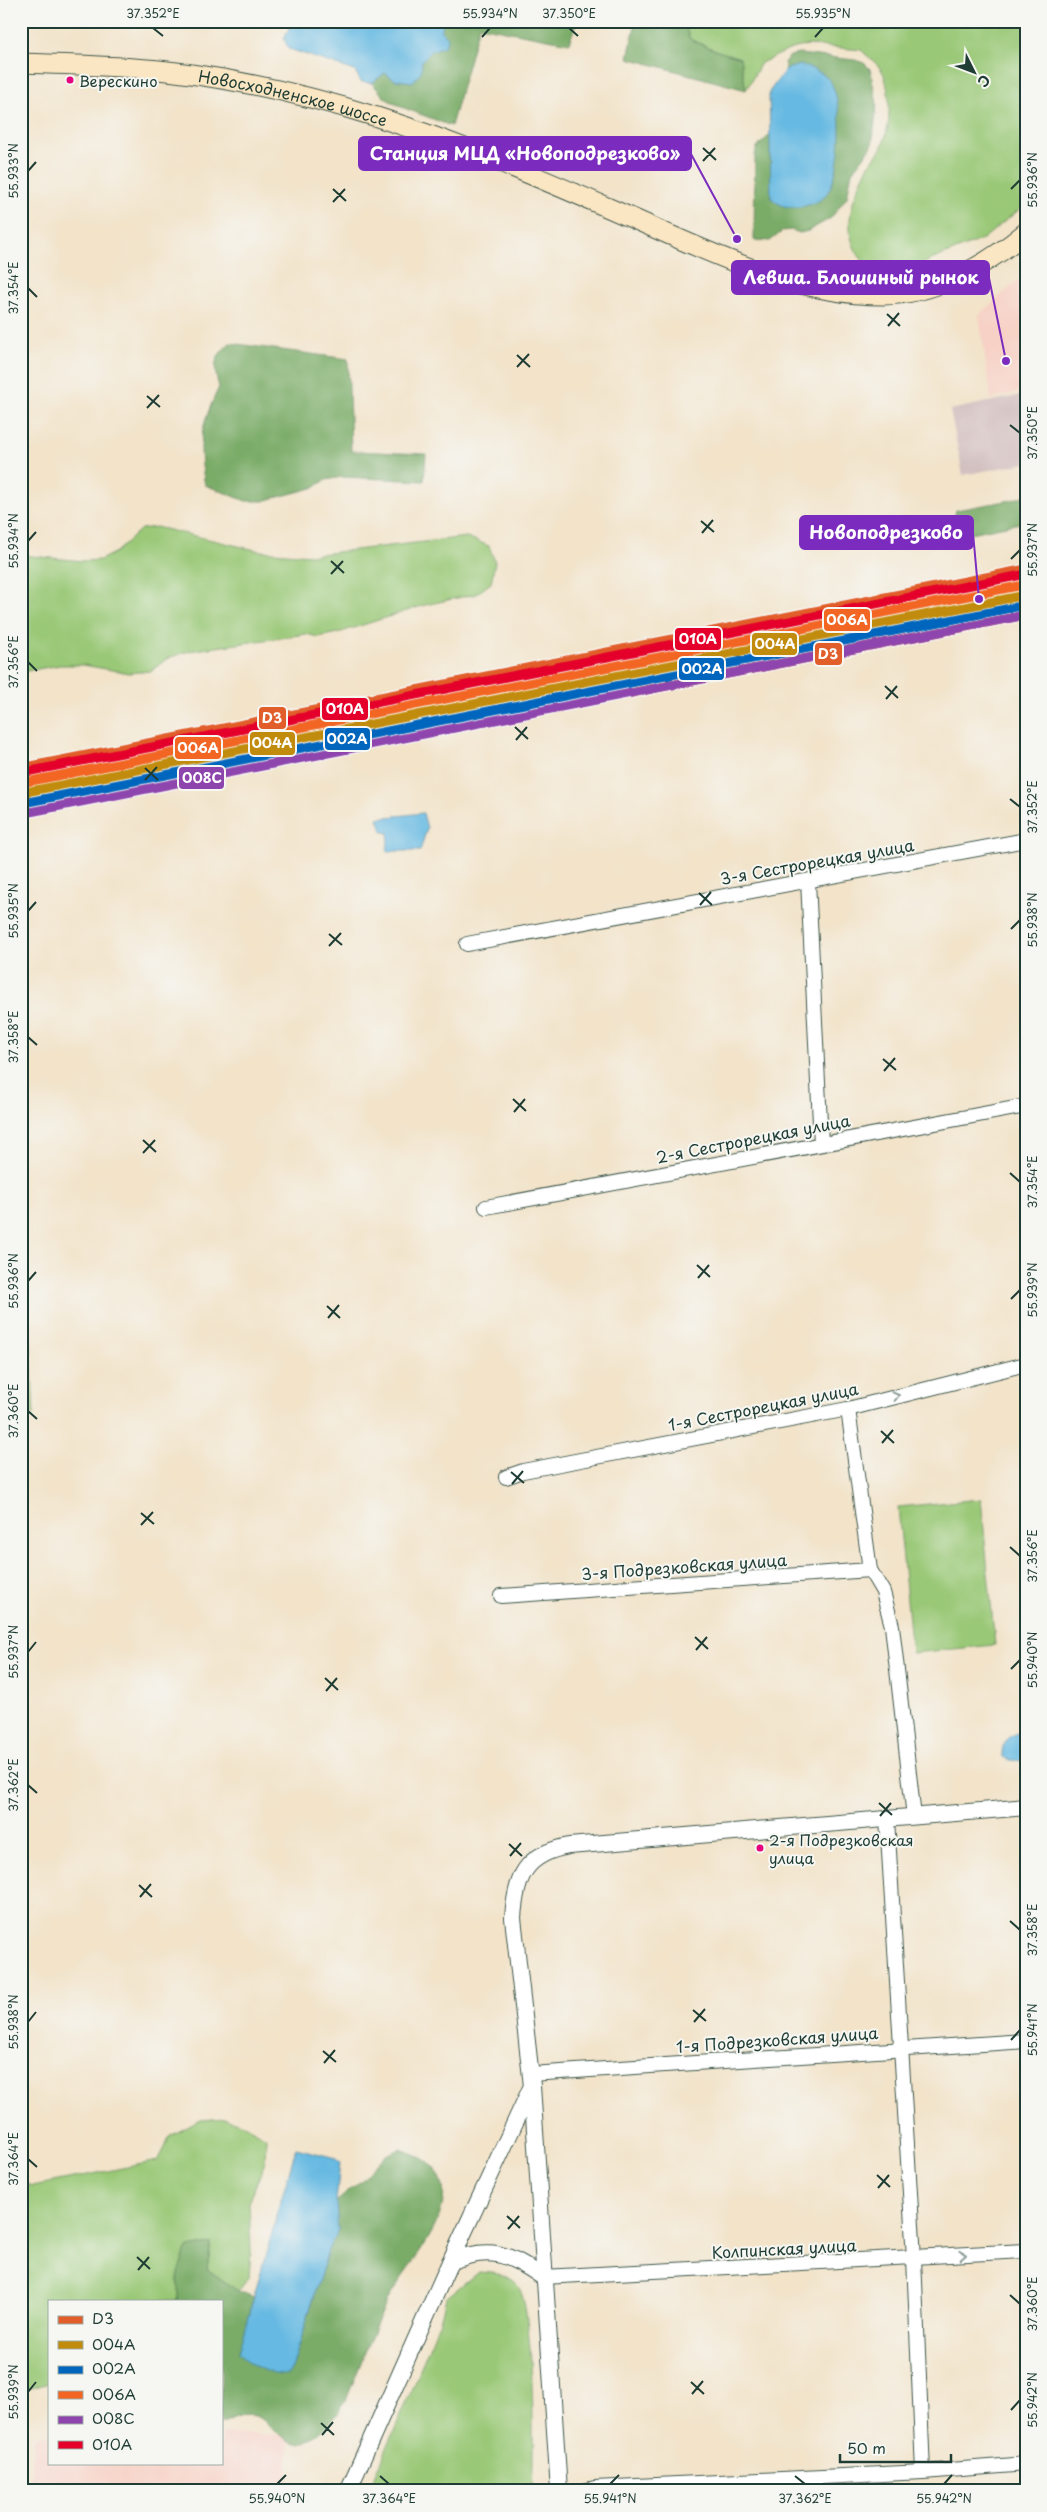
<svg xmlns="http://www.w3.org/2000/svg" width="1047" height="2512" font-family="'Playpen Sans',sans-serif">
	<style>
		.built { fill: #f7d1c6 }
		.industrial { fill: #d2bfbf }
		.green { fill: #99c876; stroke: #5c8255 }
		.forest { fill: #7aac67; stroke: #4c744e }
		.water { fill: #66b9e2; stroke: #427b8b }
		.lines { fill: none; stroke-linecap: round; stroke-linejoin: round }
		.minor-casing { stroke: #3f564a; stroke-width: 16 }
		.tertiary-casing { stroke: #3f564a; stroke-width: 18 }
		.secondary-casing { stroke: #3f564a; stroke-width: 21 }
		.minor { stroke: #fff; stroke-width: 14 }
		.tertiary { stroke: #fff; stroke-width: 16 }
		.secondary { stroke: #fbe6c3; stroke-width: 19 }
		.rail-1-casing { stroke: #f6f6f2; stroke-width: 12 }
		.rail-2-casing { stroke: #f6f6f2; stroke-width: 12 }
		.rail-3-casing { stroke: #f6f6f2; stroke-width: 12 }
		.rail-4-casing { stroke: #f6f6f2; stroke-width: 12 }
		.rail-5-casing { stroke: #f6f6f2; stroke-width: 12 }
		.rail-6-casing { stroke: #f6f6f2; stroke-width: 12 }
		.rail-1 { stroke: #e15d29; stroke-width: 9 }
		.rail-2 { stroke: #c18c0d; stroke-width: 9 }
		.rail-3 { stroke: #0065bd; stroke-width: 9 }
		.rail-4 { stroke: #f26522; stroke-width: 9 }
		.rail-5 { stroke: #8e44ad; stroke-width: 9 }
		.rail-6 { stroke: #e4002b; stroke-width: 9 }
		.oneway { stroke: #8f9e9a }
		.ticks { fill: none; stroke: #1f3d34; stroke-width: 2 }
		.bus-dot { fill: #e5007d; stroke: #f6f6f2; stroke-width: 2 }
		.labels { text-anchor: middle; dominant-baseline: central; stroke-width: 4; stroke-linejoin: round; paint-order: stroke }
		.bus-label { font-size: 15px; fill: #1f3d34; stroke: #f6f6f2; text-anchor: start }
		.street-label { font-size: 16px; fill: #1f3d34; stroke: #f6f6f2 }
		.leader { fill: none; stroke: #7b2cbf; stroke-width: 2 }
		.callout-dot { fill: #7b2cbf; stroke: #f6f6f2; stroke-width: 2 }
		.callout { fill: #7b2cbf; stroke: #7b2cbf; stroke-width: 2 }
		.callout-label { font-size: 18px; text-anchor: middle; font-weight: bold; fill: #fff }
		.line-badge { stroke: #f6f6f2; stroke-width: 2 }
		.badge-label { font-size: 14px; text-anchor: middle; font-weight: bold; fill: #fff }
		.neatline { fill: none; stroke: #1f3d34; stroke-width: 2 }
		.ticks-label { font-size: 12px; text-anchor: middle; fill: #1f3d34 }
	</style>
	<rect width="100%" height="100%" fill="#f6f6f2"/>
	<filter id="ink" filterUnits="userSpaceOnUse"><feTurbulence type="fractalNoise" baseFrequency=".02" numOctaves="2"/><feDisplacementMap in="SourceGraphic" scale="10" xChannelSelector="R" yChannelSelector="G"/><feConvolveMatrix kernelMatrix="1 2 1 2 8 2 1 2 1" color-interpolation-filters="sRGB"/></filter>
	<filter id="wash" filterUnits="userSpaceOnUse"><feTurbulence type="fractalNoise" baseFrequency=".0096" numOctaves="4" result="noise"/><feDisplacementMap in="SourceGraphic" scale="20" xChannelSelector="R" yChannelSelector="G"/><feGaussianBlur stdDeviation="1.12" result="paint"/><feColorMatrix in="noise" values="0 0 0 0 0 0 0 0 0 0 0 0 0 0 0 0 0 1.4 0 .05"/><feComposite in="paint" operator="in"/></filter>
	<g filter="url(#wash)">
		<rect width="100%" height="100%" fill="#f2e3c9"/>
		<!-- built -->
		<g class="built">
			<polygon points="1026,273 1026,390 991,399 979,315"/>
			<polygon points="49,2433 49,2463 221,2463 221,2434 289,2435 287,2491 30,2491 34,2439"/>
		</g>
		<!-- industrial -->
		<polygon class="industrial" points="1026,394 1026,463 963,475 950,410"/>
		<!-- green -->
		<g class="green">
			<path d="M683 21H1026V204L983 239 911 268 879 275C839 248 846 211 865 173 869 162 879 155 883 144 891 125 891 95 884 75 881 66 868 57 861 50L809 45 791 49 761 63 746 90 740 58 715 50 690 39Z"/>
			<polygon points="156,527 260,551 311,555 467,537 489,546 495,562 491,583 476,594 425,605 338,633 318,637 306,634 189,651 168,658 151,671 129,673 83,665 60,665 21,672 21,555 83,561 100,560 116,552 141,529"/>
			<path d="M30 1325 34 1414 25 1415 21 1409C21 1386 16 1344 30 1325Z"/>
			<polygon points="981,1499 995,1645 912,1653 898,1507"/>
			<polygon points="225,2118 247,2125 266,2137 265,2162 249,2202 251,2249 249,2278 238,2291 207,2269 211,2243 178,2273 178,2298 176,2301 49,2301 49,2383 21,2391 21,2182 33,2186 157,2161 170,2136 201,2120"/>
			<path d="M478 2272C493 2273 506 2273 517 2285 535 2304 534 2459 532 2491H369L440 2321 446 2298Z"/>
		</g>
		<!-- forest -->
		<g class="forest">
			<polygon points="444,21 577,21 569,43 479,26 451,126 399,106 385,98 372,83 385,73 421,72 421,61 431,51"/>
			<polygon points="621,21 683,21 690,39 715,50 740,58 746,90 628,58 635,26"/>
			<polygon points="799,54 855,60 864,63 870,69 877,104 872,146 852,172 847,197 831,218 808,231 800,233 791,230 783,231 770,241 754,240 755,155 757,147 770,135 771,198 800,65 786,69 784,62 790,56"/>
			<path d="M230 343 348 359 351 451 426 454 424 481 342 477 326 480 312 488 263 501H246L205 485C197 441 201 426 219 387 213 366 213 358 230 343Z"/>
			<polygon points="1026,495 1026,522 950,537 956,510 1012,500"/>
			<path d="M401 2149C410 2153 424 2157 431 2164 470 2204 407 2264 389 2298 372 2331 360 2367 346 2400 337 2415 309 2454 288 2440 276 2433 268 2420 254 2416 242 2413 231 2419 221 2424V2301H176L178 2298V2273L186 2249 211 2243 207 2269 238 2291 254 2297 238 2352 292 2369 328 2250 338 2230 336 2202 362 2180 386 2155Z"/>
			<polygon points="869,2485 871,2491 739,2491"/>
		</g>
		<!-- water -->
		<g class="water">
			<polygon points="292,21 444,21 441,31 448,37 445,46 431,51 422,61 421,72 413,82 395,80 385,73 372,83 361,82 355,71 289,49 284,39"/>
			<path d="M800 65C811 68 823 72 830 81 845 103 843 178 824 197 816 205 795 210 784 206 779 205 775 201 771 198L769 92 786 69Z"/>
			<polygon points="423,813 427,828 420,851 387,851 389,833 383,832 378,818"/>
			<path d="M1026 1731V1761L1008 1760 1002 1756C1002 1738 1010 1734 1026 1731Z"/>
			<path d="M296 2148 336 2158 340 2162 336 2202 338 2230 328 2250 292 2369 288 2375C271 2376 249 2365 238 2352Z"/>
		</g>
	</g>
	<g filter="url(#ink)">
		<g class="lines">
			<defs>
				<g id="minor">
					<polyline points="808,881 821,1143"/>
					<polyline points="467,944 1026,840"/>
					<polyline points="486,1207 1026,1106"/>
					<polyline points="848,1409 870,1570 883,1592 892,1626 914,1817"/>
					<polyline points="506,1477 523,1471 848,1409 1026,1364"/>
					<polyline points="501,1596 870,1570"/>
					<polyline points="887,1819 914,2258 923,2472"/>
					<polyline points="531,2074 1026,2041"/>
					<polyline points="543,2277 1026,2251"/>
					<polyline points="583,2491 595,2488 923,2472 1026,2464"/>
				</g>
				<g id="tertiary">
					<path d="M450 2262C491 2245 508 2254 543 2277"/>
					<polyline points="348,2491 450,2262 531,2088"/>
					<path d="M559 2491 532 2086 513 1918C516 1876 525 1854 569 1846L1026 1807"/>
				</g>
				<g id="secondary">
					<path id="s1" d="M21 63C78 65 135 66 191 74 254 83 317 98 377 117 462 144 544 180 625 215 705 250 793 295 882 295 935 295 987 265 1026 232"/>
				</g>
			</defs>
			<!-- minor casing -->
			<use href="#minor" class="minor-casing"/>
			<!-- tertiary casing -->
			<use href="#tertiary" class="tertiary-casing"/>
			<!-- secondary casing -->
			<use href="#secondary" class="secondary-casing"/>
			<!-- minor -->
			<use href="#minor" class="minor"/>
			<!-- tertiary -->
			<use href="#tertiary" class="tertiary"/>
			<!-- secondary -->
			<use href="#secondary" class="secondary"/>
			<defs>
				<g id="rail-1">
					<polyline points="631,693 1026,615"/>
					<polyline points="21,768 1026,569"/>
				</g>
				<polyline id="rail-2" points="21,793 1026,595"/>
				<polyline id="rail-3" points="23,803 1026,605"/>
				<polyline id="rail-4" points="21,783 1024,585"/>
				<polyline id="rail-5" points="25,813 1026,615"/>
				<polyline id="rail-6" points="21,773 1022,575"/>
			</defs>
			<!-- rail-1 casing -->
			<use href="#rail-1" class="rail-1-casing"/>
			<!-- rail-2 casing -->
			<use href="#rail-2" class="rail-2-casing"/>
			<!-- rail-3 casing -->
			<use href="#rail-3" class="rail-3-casing"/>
			<!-- rail-4 casing -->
			<use href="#rail-4" class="rail-4-casing"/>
			<!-- rail-5 casing -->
			<use href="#rail-5" class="rail-5-casing"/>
			<!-- rail-6 casing -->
			<use href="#rail-6" class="rail-6-casing"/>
			<!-- rail-1 -->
			<use href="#rail-1" class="rail-1"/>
			<!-- rail-2 -->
			<use href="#rail-2" class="rail-2"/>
			<!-- rail-3 -->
			<use href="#rail-3" class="rail-3"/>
			<!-- rail-4 -->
			<use href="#rail-4" class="rail-4"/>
			<!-- rail-5 -->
			<use href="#rail-5" class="rail-5"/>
			<!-- rail-6 -->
			<use href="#rail-6" class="rail-6"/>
		</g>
		<!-- one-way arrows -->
		<defs><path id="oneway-chevron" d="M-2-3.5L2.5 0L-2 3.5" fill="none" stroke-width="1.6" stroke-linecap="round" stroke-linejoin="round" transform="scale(1.25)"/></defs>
		<g class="oneway">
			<use href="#oneway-chevron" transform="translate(896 1396) rotate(-14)"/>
			<use href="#oneway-chevron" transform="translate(963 2255) rotate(-3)"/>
		</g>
	</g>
	<!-- ticks -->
	<path class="ticks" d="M153 28 163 36M569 28 578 36M482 37 490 28M815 37 823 28M703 148 716 160M703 161 715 148M28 171 36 162M333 189 346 201M1011 189 1020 180M333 202 345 189M28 288 37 297M887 314 900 326M888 326 899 313M517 355 530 367M517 367 529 354M147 396 160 407M147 408 159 395M1010 425 1020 433M701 521 714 532M702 533 713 520M28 541 36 532M1011 559 1020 550M331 561 344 573M331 574 343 561M28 662 37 671M885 686 898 698M886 699 897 686M515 727 528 739M516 740 527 727M145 768 158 780M145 780 157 767M1010 799 1020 807M699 893 712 905M700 905 711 892M28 911 36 902M1011 929 1020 920M329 934 342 945M329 946 341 933M28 1037 37 1045M883 1059 896 1070M884 1071 895 1058M513 1099 526 1111M514 1112 525 1099M143 1140 156 1152M143 1153 155 1140M1010 1173 1020 1182M697 1265 710 1277M698 1278 709 1265M28 1281 36 1272M1011 1299 1020 1290M327 1306 340 1318M328 1318 339 1305M28 1411 37 1419M881 1431 894 1443M882 1443 893 1430M511 1472 524 1483M512 1484 523 1471M141 1513 154 1524M141 1525 153 1512M1010 1547 1020 1556M695 1637 708 1649M696 1650 707 1637M28 1652 36 1642M1011 1669 1020 1660M325 1678 338 1690M326 1691 337 1678M28 1785 37 1793M879 1803 892 1815M880 1816 891 1803M509 1844 522 1856M510 1856 521 1843M139 1885 152 1897M140 1897 151 1884M1010 1921 1020 1930M693 2010 706 2021M28 2022 36 2012M694 2022 705 2009M1011 2040 1020 2030M323 2051 336 2062M324 2063 335 2050M28 2159 37 2167M877 2175 890 2187M878 2188 889 2175M507 2216 520 2228M508 2229 519 2216M137 2257 150 2269M138 2270 149 2257M1010 2295 1020 2304M691 2382 704 2394M28 2392 36 2382M692 2394 703 2381M1011 2410 1020 2400M321 2423 334 2435M322 2435 333 2422M380 2476 389 2484M795 2476 805 2484M277 2484 286 2475M610 2484 619 2475M944 2484 952 2475"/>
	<!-- markers -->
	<g class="bus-dot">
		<circle cx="70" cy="80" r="4.5"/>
		<circle cx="760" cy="1848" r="4.5"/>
	</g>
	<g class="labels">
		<!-- bus labels -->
		<g class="bus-label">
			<text x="79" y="80">Верескино</text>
			<text x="769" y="1839">2-я Подрезковская<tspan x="769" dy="18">улица</tspan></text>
		</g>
		<!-- street labels -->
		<g class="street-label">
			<text stroke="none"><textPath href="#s1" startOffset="275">Новосходненское шоссе</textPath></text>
			<text transform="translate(817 861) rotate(-10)">3-я Сестрорецкая улица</text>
			<text transform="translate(753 1138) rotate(-11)">2-я Сестрорецкая улица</text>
			<text transform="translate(763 1406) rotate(-11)">1-я Сестрорецкая улица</text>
			<text transform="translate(684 1566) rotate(-4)">3-я Подрезковская улица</text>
			<text transform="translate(777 2039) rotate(-4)">1-я Подрезковская улица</text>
			<text transform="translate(784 2248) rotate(-3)">Колпинская улица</text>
		</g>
	</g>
	<!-- callouts -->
	<path class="leader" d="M737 239L691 154M1006 361L989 278M979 599L973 533"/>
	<g class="callout-dot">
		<circle cx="737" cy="239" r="5"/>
		<circle cx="1006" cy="361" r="5"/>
		<circle cx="979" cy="599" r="5"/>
	</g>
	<g class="callout">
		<rect x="359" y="137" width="332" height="33" rx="5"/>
		<rect x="732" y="261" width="257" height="33" rx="5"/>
		<rect x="800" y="516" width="173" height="33" rx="5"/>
	</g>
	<g class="callout-label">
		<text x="525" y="160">Станция МЦД «Новоподрезково»</text>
		<text x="861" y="284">Левша. Блошиный рынок</text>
		<text x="886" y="539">Новоподрезково</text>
	</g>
	<g class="line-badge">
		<rect x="823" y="608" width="48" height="24" rx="5" fill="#f26522"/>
		<rect x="674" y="627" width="48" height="24" rx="5" fill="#e4002b"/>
		<rect x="751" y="632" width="47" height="24" rx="5" fill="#c18c0d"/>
		<rect x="814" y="642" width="29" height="24" rx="5" fill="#e15d29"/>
		<rect x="678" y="657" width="47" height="24" rx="5" fill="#0065bd"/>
		<rect x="321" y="697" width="48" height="24" rx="5" fill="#e4002b"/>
		<rect x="258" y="706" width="29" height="24" rx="5" fill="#e15d29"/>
		<rect x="324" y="727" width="47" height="24" rx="5" fill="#0065bd"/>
		<rect x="249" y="731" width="47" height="25" rx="5" fill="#c18c0d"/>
		<rect x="174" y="736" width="48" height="24" rx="5" fill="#f26522"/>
		<rect x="178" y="766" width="47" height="24" rx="5" fill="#8e44ad"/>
	</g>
	<g class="badge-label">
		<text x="847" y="625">006А</text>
		<text x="698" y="644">010А</text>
		<text x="775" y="649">004А</text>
		<text x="828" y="659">D3</text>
		<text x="702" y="674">002А</text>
		<text x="345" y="714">010А</text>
		<text x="272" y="723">D3</text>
		<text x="347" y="744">002А</text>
		<text x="272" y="748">004А</text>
		<text x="198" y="753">006А</text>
		<text x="202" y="783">008С</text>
	</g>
	<!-- margin -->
	<rect width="1047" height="2512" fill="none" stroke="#f6f6f2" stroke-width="55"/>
	<!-- legend -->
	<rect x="48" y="2300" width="175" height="165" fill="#f6f6f2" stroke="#a0aca6"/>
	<rect x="58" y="2316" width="25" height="8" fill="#e15d29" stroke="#a0aca6"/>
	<text x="92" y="2324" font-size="15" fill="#1f3d34">D3</text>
	<rect x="58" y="2341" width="25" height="8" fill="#c18c0d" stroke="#a0aca6"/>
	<text x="92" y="2350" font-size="15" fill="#1f3d34">004А</text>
	<rect x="58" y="2366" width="25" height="8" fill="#0065bd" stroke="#a0aca6"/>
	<text x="92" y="2374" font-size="15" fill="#1f3d34">002А</text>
	<rect x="58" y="2391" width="25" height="8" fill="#f26522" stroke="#a0aca6"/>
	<text x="92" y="2400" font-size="15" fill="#1f3d34">006А</text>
	<rect x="58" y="2416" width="25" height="8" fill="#8e44ad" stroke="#a0aca6"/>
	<text x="92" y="2424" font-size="15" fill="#1f3d34">008С</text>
	<rect x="58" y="2441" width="25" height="8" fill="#e4002b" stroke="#a0aca6"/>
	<text x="92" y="2450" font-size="15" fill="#1f3d34">010А</text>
	<!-- north arrow -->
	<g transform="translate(974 72) rotate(132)" stroke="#f6f6f2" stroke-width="4" paint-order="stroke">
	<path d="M0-4L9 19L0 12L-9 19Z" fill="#1f3d34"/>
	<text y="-8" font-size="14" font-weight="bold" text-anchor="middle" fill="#1f3d34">С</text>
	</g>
	<!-- scale -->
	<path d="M840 2454v8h111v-8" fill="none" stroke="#1f3d34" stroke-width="2.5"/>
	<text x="847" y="2454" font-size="15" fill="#1f3d34" stroke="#f6f6f2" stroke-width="4" paint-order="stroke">50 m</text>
	<rect x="28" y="28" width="992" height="2456" class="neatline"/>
	<g class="ticks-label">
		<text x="153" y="18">37.352°E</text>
		<text x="490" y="18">55.934°N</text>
		<text x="569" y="18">37.350°E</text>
		<text x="823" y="18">55.935°N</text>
		<text transform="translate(14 171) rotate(-90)" y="4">55.933°N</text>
		<text transform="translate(1033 180) rotate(-90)" y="4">55.936°N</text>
		<text transform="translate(14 288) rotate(-90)" y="4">37.354°E</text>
		<text transform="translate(1033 433) rotate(-90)" y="4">37.350°E</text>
		<text transform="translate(14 541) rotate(-90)" y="4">55.934°N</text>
		<text transform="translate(1033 550) rotate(-90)" y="4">55.937°N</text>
		<text transform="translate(14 662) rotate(-90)" y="4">37.356°E</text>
		<text transform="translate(1033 807) rotate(-90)" y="4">37.352°E</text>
		<text transform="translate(14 911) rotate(-90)" y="4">55.935°N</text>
		<text transform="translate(1033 920) rotate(-90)" y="4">55.938°N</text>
		<text transform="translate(14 1037) rotate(-90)" y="4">37.358°E</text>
		<text transform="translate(1033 1182) rotate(-90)" y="4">37.354°E</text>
		<text transform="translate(14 1281) rotate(-90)" y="4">55.936°N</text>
		<text transform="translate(1033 1290) rotate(-90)" y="4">55.939°N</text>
		<text transform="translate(14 1411) rotate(-90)" y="4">37.360°E</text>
		<text transform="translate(1033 1556) rotate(-90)" y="4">37.356°E</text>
		<text transform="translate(14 1652) rotate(-90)" y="4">55.937°N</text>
		<text transform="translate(1033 1660) rotate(-90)" y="4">55.940°N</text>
		<text transform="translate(14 1785) rotate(-90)" y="4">37.362°E</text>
		<text transform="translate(1033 1930) rotate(-90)" y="4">37.358°E</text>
		<text transform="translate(14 2022) rotate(-90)" y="4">55.938°N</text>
		<text transform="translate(1033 2030) rotate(-90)" y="4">55.941°N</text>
		<text transform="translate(14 2159) rotate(-90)" y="4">37.364°E</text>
		<text transform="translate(1033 2304) rotate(-90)" y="4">37.360°E</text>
		<text transform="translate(14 2392) rotate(-90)" y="4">55.939°N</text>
		<text transform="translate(1033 2400) rotate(-90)" y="4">55.942°N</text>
		<text x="277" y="2503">55.940°N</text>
		<text x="389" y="2503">37.364°E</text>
		<text x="610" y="2503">55.941°N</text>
		<text x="805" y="2503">37.362°E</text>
		<text x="944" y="2503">55.942°N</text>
	</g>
</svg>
